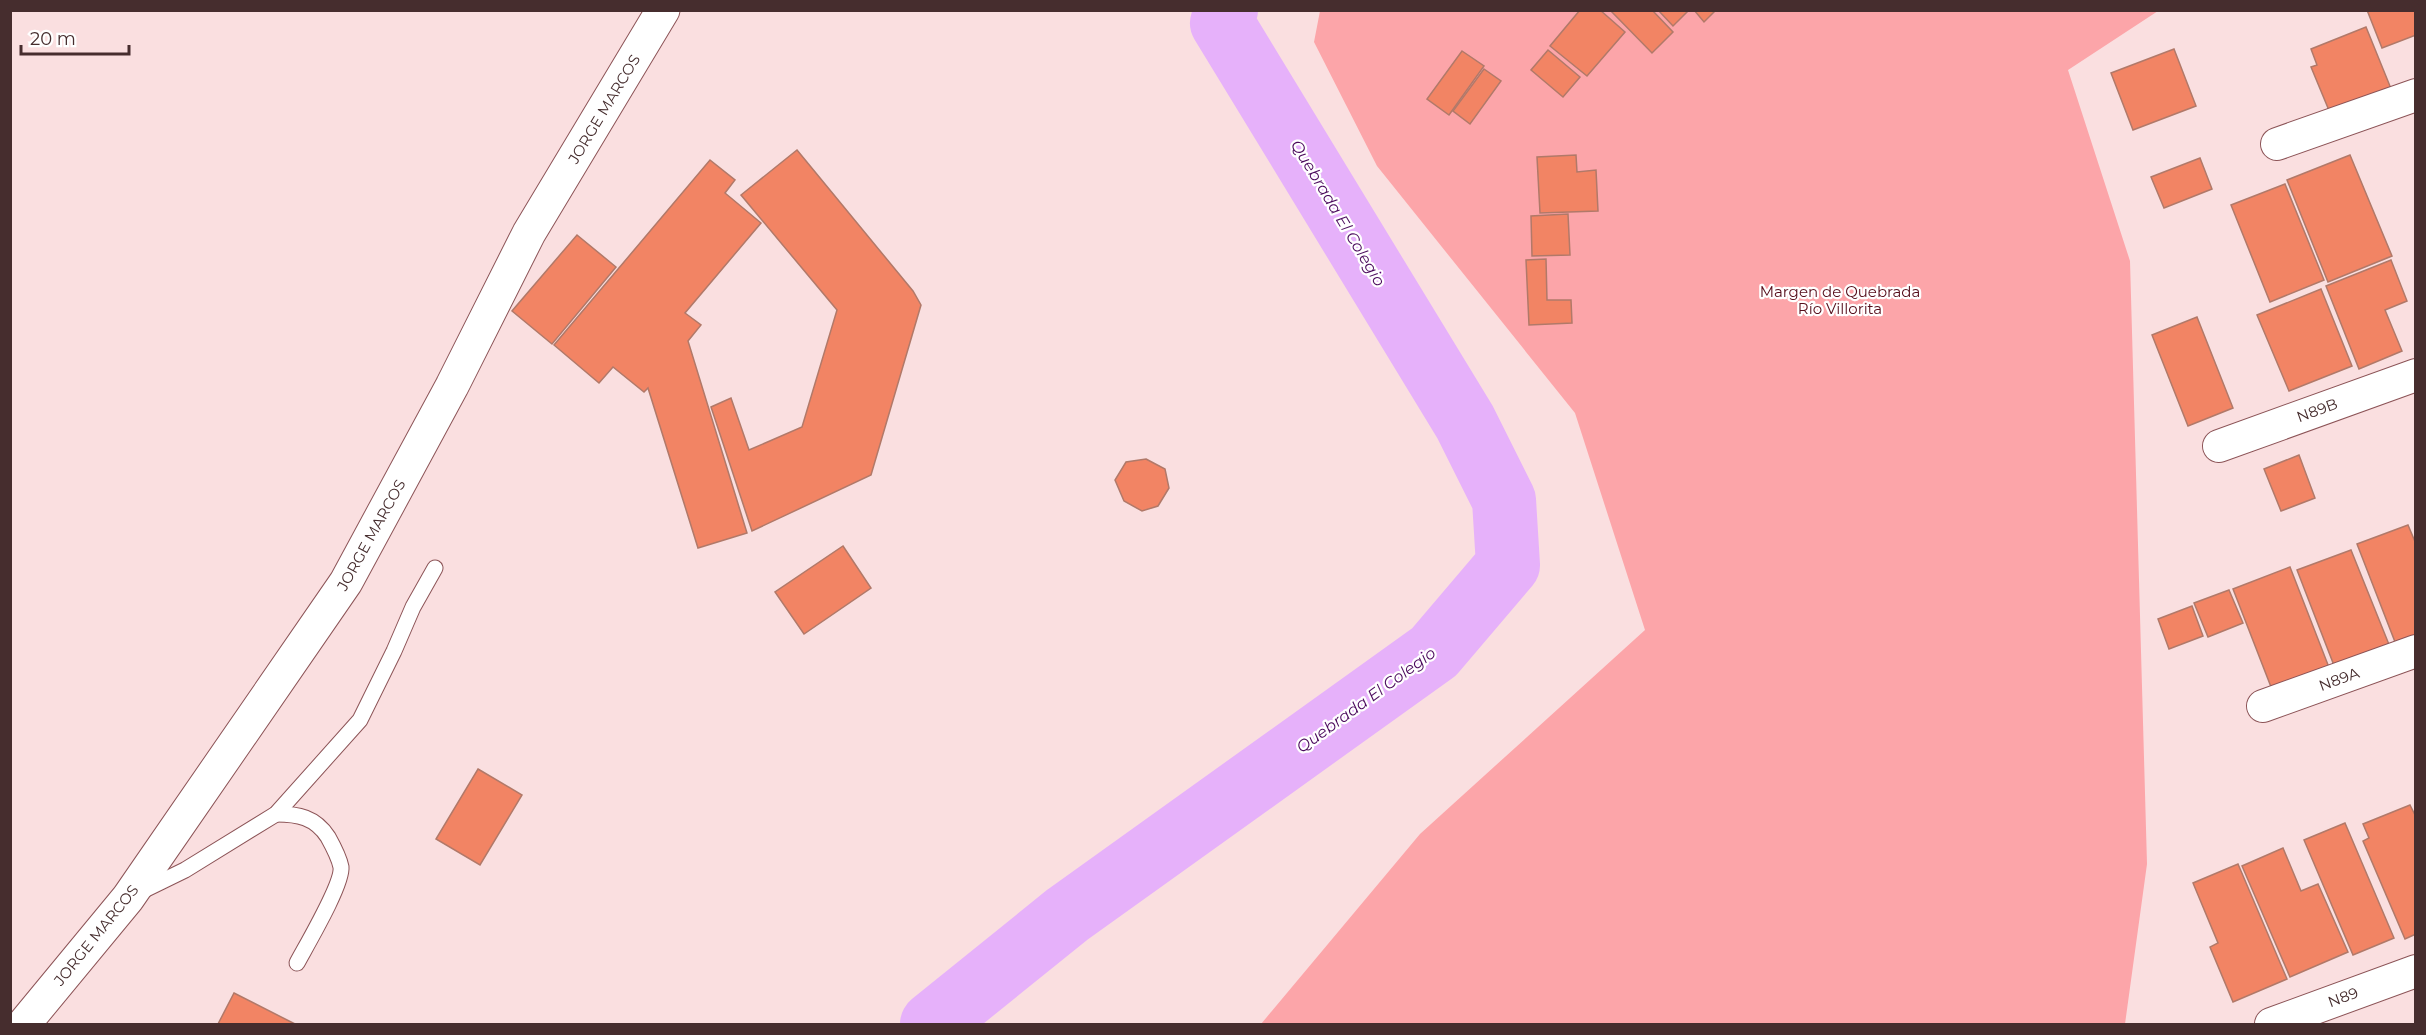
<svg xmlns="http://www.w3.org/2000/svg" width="2426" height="1035" font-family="Montserrat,sans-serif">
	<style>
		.green { fill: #fca5a9 }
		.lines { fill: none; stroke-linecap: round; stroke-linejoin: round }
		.river { stroke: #e6b1fa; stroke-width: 64 }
		.building { fill: #f28464; stroke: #b17969; stroke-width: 1.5 }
		.service-casing { stroke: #8c5457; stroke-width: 17 }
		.minor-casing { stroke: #8c5457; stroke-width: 34 }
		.secondary-casing { stroke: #8c5457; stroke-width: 35 }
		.service { stroke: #fff; stroke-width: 15 }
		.minor { stroke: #fff; stroke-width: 32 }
		.secondary { stroke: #fff; stroke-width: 33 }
		.labels { text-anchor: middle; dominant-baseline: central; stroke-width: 4.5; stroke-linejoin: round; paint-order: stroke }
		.street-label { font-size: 15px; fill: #462d2e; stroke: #fff }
		.park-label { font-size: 15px; fill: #550d1a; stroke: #fff }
		.water-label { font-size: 16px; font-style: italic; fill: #4a095c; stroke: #fff }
	</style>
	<rect width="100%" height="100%" fill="#fadfe0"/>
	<!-- green -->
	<polygon class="green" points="1320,11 2158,11 2068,70 2130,261 2147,864 2125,1024 1261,1024 1420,834 1645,630 1575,413 1377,166 1314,42"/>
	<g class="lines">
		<!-- river -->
		<polyline class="river" points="932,1024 1067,915 1434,652 1508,565 1504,500 1465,422 1222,23 1226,10"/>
	</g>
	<!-- building -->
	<g class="building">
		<polygon points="1580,10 1600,10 1625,32 1587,76 1550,46"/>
		<polygon points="1610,10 1652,10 1673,32 1652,53"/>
		<polygon points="1658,10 1689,10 1673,26"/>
		<polygon points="1694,10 1716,10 1704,22"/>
		<polygon points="2367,10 2416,10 2416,35 2382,48"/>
		<polygon points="2366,27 2394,96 2333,120 2311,67 2317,65 2311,49"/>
		<polygon points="2174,49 2196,106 2133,130 2111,73"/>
		<polygon points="1548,50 1580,77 1563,97 1531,70"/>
		<polygon points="1462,51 1484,66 1449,115 1427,99"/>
		<polygon points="1484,69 1501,81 1470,124 1453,111"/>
		<polygon points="797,150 913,291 921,305 871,475 752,531 711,407 731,398 749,450 802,427 837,310 741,195"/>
		<polygon points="1576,155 1577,172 1596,170 1598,211 1540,213 1537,157"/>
		<polygon points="2350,155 2392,256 2328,282 2287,180"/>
		<polygon points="2200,158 2212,189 2164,208 2151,177"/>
		<polygon points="710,160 735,180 725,193 761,223 685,313 701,325 688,341 747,533 698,548 648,388 644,392 613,367 599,383 554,345"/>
		<polygon points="2285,184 2324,280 2270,302 2231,205"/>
		<polygon points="1568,214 1570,255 1532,256 1531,216"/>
		<polygon points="577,235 616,267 552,344 512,311"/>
		<polygon points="1546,259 1547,300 1571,300 1572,323 1529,325 1526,260"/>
		<polygon points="2391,260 2407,301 2385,310 2402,351 2359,369 2326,286"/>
		<polygon points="2321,289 2352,366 2289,391 2257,315"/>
		<polygon points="2197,317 2233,408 2188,426 2152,335"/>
		<polygon points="2299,455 2315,498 2281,511 2264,469"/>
		<polygon points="1146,459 1165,469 1169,488 1158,506 1142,511 1124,501 1115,480 1126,462"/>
		<polygon points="2408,525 2416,544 2416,640 2397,647 2357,544"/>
		<polygon points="843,546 871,588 804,634 775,592"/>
		<polygon points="2351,550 2390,647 2335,668 2297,570"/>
		<polygon points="2290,567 2330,670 2273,692 2233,589"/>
		<polygon points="2229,590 2243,623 2208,637 2194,603"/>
		<polygon points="2192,606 2203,636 2169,649 2158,619"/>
		<polygon points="478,769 522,795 480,865 436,839"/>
		<polygon points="2410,805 2416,817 2416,934 2405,939 2363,841 2369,838 2363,824"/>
		<polygon points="2345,823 2394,938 2353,955 2304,840"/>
		<polygon points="2283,848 2301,891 2318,884 2348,952 2290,977 2242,866"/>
		<polygon points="2238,864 2287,979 2233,1002 2210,947 2218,943 2193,883"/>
		<polygon points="234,993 295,1024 218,1024"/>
	</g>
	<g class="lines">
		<defs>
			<g id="service">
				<path d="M276 814C298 814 315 817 328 837 333 846 339 857 341 867 343 884 306 946 297 963"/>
				<polyline points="142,891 185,870 276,814 360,720 394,651 413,607 435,568"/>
			</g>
			<g id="minor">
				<polyline points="2277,144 2416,95"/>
				<polyline points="2219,446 2416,375"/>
				<polyline points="2263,706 2416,651"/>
				<polyline points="2271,1024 2416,971"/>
			</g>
			<polyline id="secondary" points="24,1024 128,898 346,582 452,386 529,233 663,10"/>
		</defs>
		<!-- service casing -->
		<use href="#service" class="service-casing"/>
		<!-- minor casing -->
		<use href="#minor" class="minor-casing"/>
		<!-- secondary casing -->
		<use href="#secondary" class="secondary-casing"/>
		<!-- service -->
		<use href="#service" class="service"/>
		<!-- minor -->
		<use href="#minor" class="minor"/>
		<!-- secondary -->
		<use href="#secondary" class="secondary"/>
	</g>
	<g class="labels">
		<!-- street labels -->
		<g class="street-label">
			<text transform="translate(604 109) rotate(-59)">JORGE MARCOS</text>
			<text transform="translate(2317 410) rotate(-20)">N89B</text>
			<text transform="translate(371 535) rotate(-61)">JORGE MARCOS</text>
			<text transform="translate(2339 679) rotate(-20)">N89A</text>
			<text transform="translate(96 935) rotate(-51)">JORGE MARCOS</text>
			<text transform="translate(2343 997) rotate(-20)">N89</text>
		</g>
		<!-- park labels -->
		<g class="park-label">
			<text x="1840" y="291">Margen de Quebrada<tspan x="1840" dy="17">Río Villorita</tspan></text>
		</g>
		<!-- water labels -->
		<g class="water-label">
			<text transform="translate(1338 213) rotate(59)">Quebrada El Colegio</text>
			<text transform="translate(1366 700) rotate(-36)">Quebrada El Colegio</text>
		</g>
	</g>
	<!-- border -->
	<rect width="2426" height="1035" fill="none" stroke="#462d2e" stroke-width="24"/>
	<!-- scale -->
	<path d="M21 45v9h108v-9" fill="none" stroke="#462d2e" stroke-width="3"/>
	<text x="30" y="45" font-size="18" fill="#462d2e" stroke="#ffffff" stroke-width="4.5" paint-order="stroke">20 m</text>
</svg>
